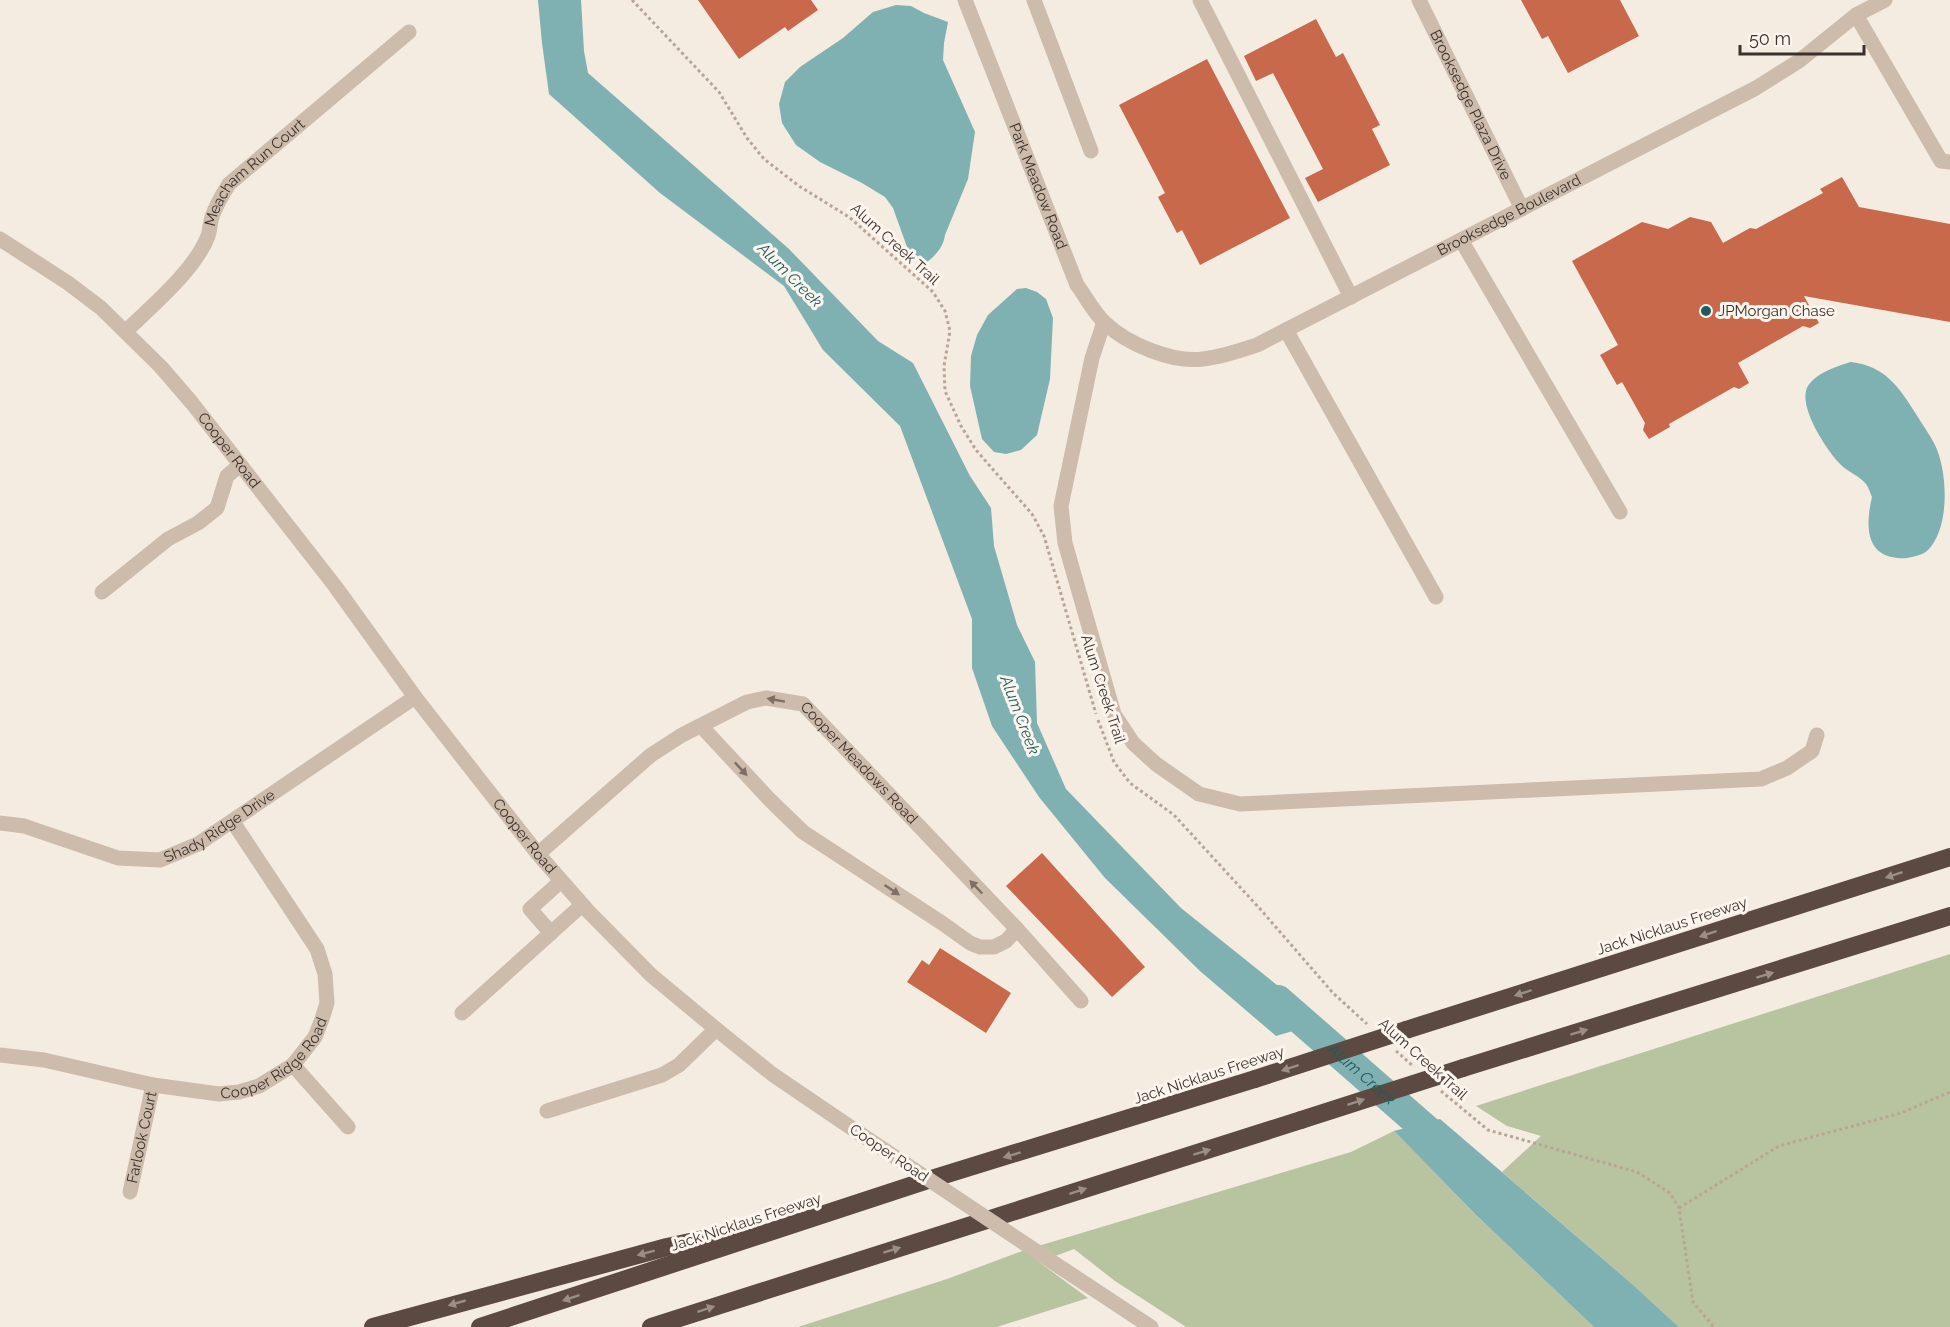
<svg xmlns="http://www.w3.org/2000/svg" width="1950" height="1327" font-family="Raleway,sans-serif">
	<style>
		.green { fill: #b8c4a0 }
		.water { fill: #7fb0b2 }
		.lines { fill: none; stroke-linecap: round; stroke-linejoin: round }
		.river { stroke: #7fb0b2; stroke-width: 30 }
		.building { fill: #c8694b }
		.path { stroke: #b9a596; stroke-width: 3; stroke-dasharray: 3 3; stroke-linecap: butt }
		.minor { stroke: #cdbbac; stroke-width: 15 }
		.highway { stroke: #5c4a42; stroke-width: 18 }
		.minor-bridge { stroke: #cdbbac; stroke-width: 15 }
		.highway-bridge { stroke: #5c4a42; stroke-width: 18 }
		.oneway { fill: #7d6f65 }
		.oneway2 { fill: #9c8e87 }
		.poi-dot { fill: #1f5a5e; stroke: #fbf5ee; stroke-width: 2 }
		.labels { text-anchor: middle; dominant-baseline: central; stroke-width: 6; stroke-linejoin: round; paint-order: stroke }
		.street-label { font-size: 15px; fill: #3b302b; stroke: #fbf5ee }
		.poi-label { font-size: 15px; fill: #3b302b; stroke: #fbf5ee; text-anchor: start }
		.water-label { font-size: 16px; font-style: italic; fill: #1f5a5e; stroke: #fbf5ee }
	</style>
	<rect width="100%" height="100%" fill="#f4ebe1"/>
	<!-- green -->
	<g class="green">
		<polygon points="1950,954 1950,1327 1679,1327 1631,1283 1502,1172 1541,1136 1507,1126 1476,1106"/>
		<polygon points="1394,1131 1476,1215 1594,1327 1186,1327 1115,1281 1074,1249 1039,1262 1088,1298 997,1327 798,1327 947,1279 1025,1250 1351,1152"/>
	</g>
	<!-- water -->
	<g class="water">
		<polygon points="538,0 581,0 584,51 588,73 789,249 878,341 913,363 970,476 991,508 994,546 1017,625 1035,662 1037,723 1066,789 1181,908 1323,1022 1276,1036 1200,971 1105,878 1039,797 992,726 972,668 972,619 900,426 823,350 784,286 660,193 549,94 542,43"/>
		<path d="M896 5 911 6 924 13 948 22 944 43 943 60 975 132 968 179 945 235C943 249 934 257 923 265L911 258 893 208 885 197 862 183 820 162 796 145 782 123 779 104 785 82 800 67 843 38 873 12Z"/>
		<polygon points="1026,288 1037,292 1046,299 1053,318 1050,379 1037,435 1021,450 1006,454 994,452 982,439 970,386 971,356 977,335 988,315 1017,289"/>
		<path d="M1851 362C1885 366 1899 387 1916 414 1922 424 1930 435 1935 445 1948 472 1950 528 1928 550 1923 555 1913 557 1907 558 1865 561 1865 527 1872 497 1870 493 1869 488 1866 484 1860 476 1848 472 1841 465 1827 451 1801 411 1806 391 1810 375 1837 366 1851 362Z"/>
		<polygon points="1440,1119 1631,1283 1679,1327 1594,1327 1476,1215 1394,1131"/>
	</g>
	<g class="lines">
		<!-- river -->
		<path class="river" id="s1" d="M1278 1000 1452 1152"/>
	</g>
	<!-- building -->
	<g class="building">
		<polygon points="698,0 811,0 818,10 788,31 785,27 739,59"/>
		<polygon points="1521,0 1620,0 1639,36 1568,73 1548,36 1542,39"/>
		<polygon points="1316,19 1336,57 1343,53 1380,125 1372,129 1390,165 1318,202 1305,178 1323,169 1273,73 1256,81 1244,56"/>
		<polygon points="1207,59 1290,218 1200,265 1182,230 1177,233 1158,197 1165,193 1119,105"/>
		<polygon points="1842,177 1859,207 1950,224 1950,322 1804,296 1819,323 1810,328 1803,326 1738,363 1749,383 1739,389 1734,387 1669,424 1670,427 1649,439 1643,430 1645,423 1622,382 1617,385 1600,355 1618,345 1572,261 1642,222 1668,229 1690,217 1711,222 1723,243 1750,228 1756,229 1823,193 1820,189"/>
		<polygon points="1042,853 1145,967 1112,997 1006,886"/>
		<polygon points="940,948 1011,993 986,1033 907,982 922,960 929,965"/>
	</g>
	<g class="lines">
		<!-- path -->
		<g class="path">
			<polyline points="632,0 719,92 747,138 764,159 799,186 849,217 933,292 945,311 950,331 944,366 945,391 961,426 976,450 1032,514 1044,536 1096,714"/>
			<polyline points="1098,720 1114,762 1130,783 1174,815 1261,910 1333,993 1367,1024"/>
			<polyline points="1396,1051 1414,1067"/>
			<polyline points="1441,1091 1488,1130 1637,1172 1670,1193 1679,1208 1693,1302 1714,1327"/>
			<polyline points="1679,1208 1779,1146 1901,1113 1950,1092"/>
		</g>
		<!-- minor -->
		<g class="minor">
			<path id="s2" d="M965 0 1077 285C1086 297 1094 313 1105 323 1127 344 1172 363 1203 359 1222 357 1239 351 1257 345L1756 88 1799 61 1856 15 1885 0"/>
			<polyline points="1034,0 1091,151"/>
			<polyline points="1200,0 1351,297"/>
			<path id="s3" d="M1419 0 1522 209"/>
			<polyline points="1856,15 1941,161 1950,162"/>
			<path id="s4" d="M0 239 68 283 101 308 161 367 192 403 335 586 415 697 483 784 538 854 588 911 651 975 716 1029 772 1074 853 1129"/>
			<polyline points="1461,240 1620,512"/>
			<polyline points="1104,322 1092,358 1061,506 1065,543 1114,714 1133,743 1156,764 1199,794 1240,804 1761,779 1787,768 1812,751 1817,735"/>
			<polyline points="1286,330 1436,597"/>
			<path id="s5" d="M126 331C152 306 195 270 208 236 210 230 210 223 212 217 216 205 222 195 229 184L409 32"/>
			<polyline points="102,592 168,539 198,523 217,508 227,476 240,465"/>
			<polyline points="701,726 770,800 803,832 942,923 970,943 980,947 994,947 1006,941 1017,929"/>
			<path id="s6" d="M0 823 24 826 118 858 160 860 198 844 415 697"/>
			<path id="s7" d="M538 854 651 755 682 735 747 702 766 698 803 704 1017 929 1081 1001"/>
			<polyline points="551,933 530,909 561,881"/>
			<polyline points="462,1013 582,905"/>
			<path id="s8" d="M0 1055 44 1060 153 1085 219 1094 239 1092 259 1086 293 1065 315 1037 322 1019 327 1003 325 974 317 949 233 822"/>
			<polyline points="293,1065 348,1127"/>
			<polyline points="547,1111 662,1075 679,1065 716,1029"/>
			<path id="s9" d="M130 1192 153 1085"/>
			<polyline points="1066,1271 1151,1327"/>
		</g>
		<!-- highway -->
		<g class="highway">
			<polyline points="1406,1030 1950,857"/>
			<polyline points="1463,1068 1950,916"/>
			<polyline points="373,1327 667,1247 754,1228"/>
			<polyline points="480,1327 928,1180 1255,1079"/>
			<polyline points="651,1327 1301,1120"/>
		</g>
		<!-- minor-bridge -->
		<polyline class="minor-bridge" points="853,1129 1066,1271"/>
		<!-- highway-bridge -->
		<g class="highway-bridge">
			<polyline points="1255,1079 1406,1030"/>
			<polyline points="1301,1120 1463,1068"/>
		</g>
	</g>
	<!-- one-way arrows -->
	<defs><path id="oneway-solid" d="M-6-.8H1V-3.2L6.5 0L1 3.2V.8H-6Z" transform="scale(1.5)"/></defs>
	<g class="oneway">
		<use href="#oneway-solid" transform="translate(776 700) rotate(-170)"/>
		<use href="#oneway-solid" transform="translate(741 769) rotate(47)"/>
		<use href="#oneway-solid" transform="translate(976 887) rotate(-134)"/>
		<use href="#oneway-solid" transform="translate(892 890) rotate(34)"/>
	</g>
	<g class="oneway2">
		<use href="#oneway-solid" transform="translate(1894 875) rotate(162)"/>
		<use href="#oneway-solid" transform="translate(1708 934) rotate(162)"/>
		<use href="#oneway-solid" transform="translate(1765 975) rotate(-17)"/>
		<use href="#oneway-solid" transform="translate(1523 993) rotate(162)"/>
		<use href="#oneway-solid" transform="translate(1579 1032) rotate(-17)"/>
		<use href="#oneway-solid" transform="translate(1290 1068) rotate(162)"/>
		<use href="#oneway-solid" transform="translate(1356 1102) rotate(-18)"/>
		<use href="#oneway-solid" transform="translate(1202 1152) rotate(-17)"/>
		<use href="#oneway-solid" transform="translate(1012 1155) rotate(163)"/>
		<use href="#oneway-solid" transform="translate(1078 1191) rotate(-18)"/>
		<use href="#oneway-solid" transform="translate(892 1250) rotate(-17)"/>
		<use href="#oneway-solid" transform="translate(646 1253) rotate(165)"/>
		<use href="#oneway-solid" transform="translate(571 1298) rotate(162)"/>
		<use href="#oneway-solid" transform="translate(457 1303) rotate(164)"/>
		<use href="#oneway-solid" transform="translate(706 1309) rotate(-18)"/>
	</g>
	<!-- markers -->
	<circle class="poi-dot" cx="1706" cy="311" r="6"/>
	<g class="labels">
		<!-- street labels -->
		<g class="street-label">
			<text stroke="none"><textPath href="#s3" startOffset="117">Brooksedge Plaza Drive</textPath></text>
			<text stroke="none"><textPath href="#s5" startOffset="208">Meacham Run Court</textPath></text>
			<text stroke="none"><textPath href="#s2" startOffset="200">Park Meadow Road</textPath></text>
			<text stroke="none"><textPath href="#s2" startOffset="800">Brooksedge Boulevard</textPath></text>
			<text transform="translate(895 244) rotate(42)">Alum Creek Trail</text>
			<text stroke="none"><textPath href="#s4" startOffset="314">Cooper Road</textPath></text>
			<text transform="translate(1103 689) rotate(72)">Alum Creek Trail</text>
			<text stroke="none"><textPath href="#s7" startOffset="398">Cooper Meadows Road</textPath></text>
			<text stroke="none"><textPath href="#s6" startOffset="234">Shady Ridge Drive</textPath></text>
			<text stroke="none"><textPath href="#s4" startOffset="800">Cooper Road</textPath></text>
			<text transform="translate(1672 926) rotate(-18)">Jack Nicklaus Freeway</text>
			<text stroke="none"><textPath href="#s8" startOffset="292">Cooper Ridge Road</textPath></text>
			<text transform="translate(1423 1059) rotate(42)">Alum Creek Trail</text>
			<text transform="translate(1209 1075) rotate(-18)">Jack Nicklaus Freeway</text>
			<text stroke="none"><textPath href="#s9" startOffset="56">Farlook Court</textPath></text>
			<text transform="translate(889 1153) rotate(34)">Cooper Road</text>
			<text transform="translate(746 1222) rotate(-18)">Jack Nicklaus Freeway</text>
		</g>
		<!-- poi labels -->
		<g class="poi-label">
			<text x="1718" y="311">JPMorgan Chase</text>
		</g>
		<!-- water labels -->
		<g class="water-label">
			<text transform="translate(790 275) rotate(45)">Alum Creek</text>
			<text transform="translate(1020 715) rotate(69)">Alum Creek</text>
			<text stroke="none"><textPath href="#s1" startOffset="112">Alum Creek</textPath></text>
		</g>
	</g>
	<!-- scale -->
	<path d="M1740 45v9h124v-9" fill="none" stroke="#3b302b" stroke-width="3"/>
	<text x="1749" y="45" font-size="18" fill="#3b302b" stroke="#fbf5ee" stroke-width="4.5" paint-order="stroke">50 m</text>
</svg>
